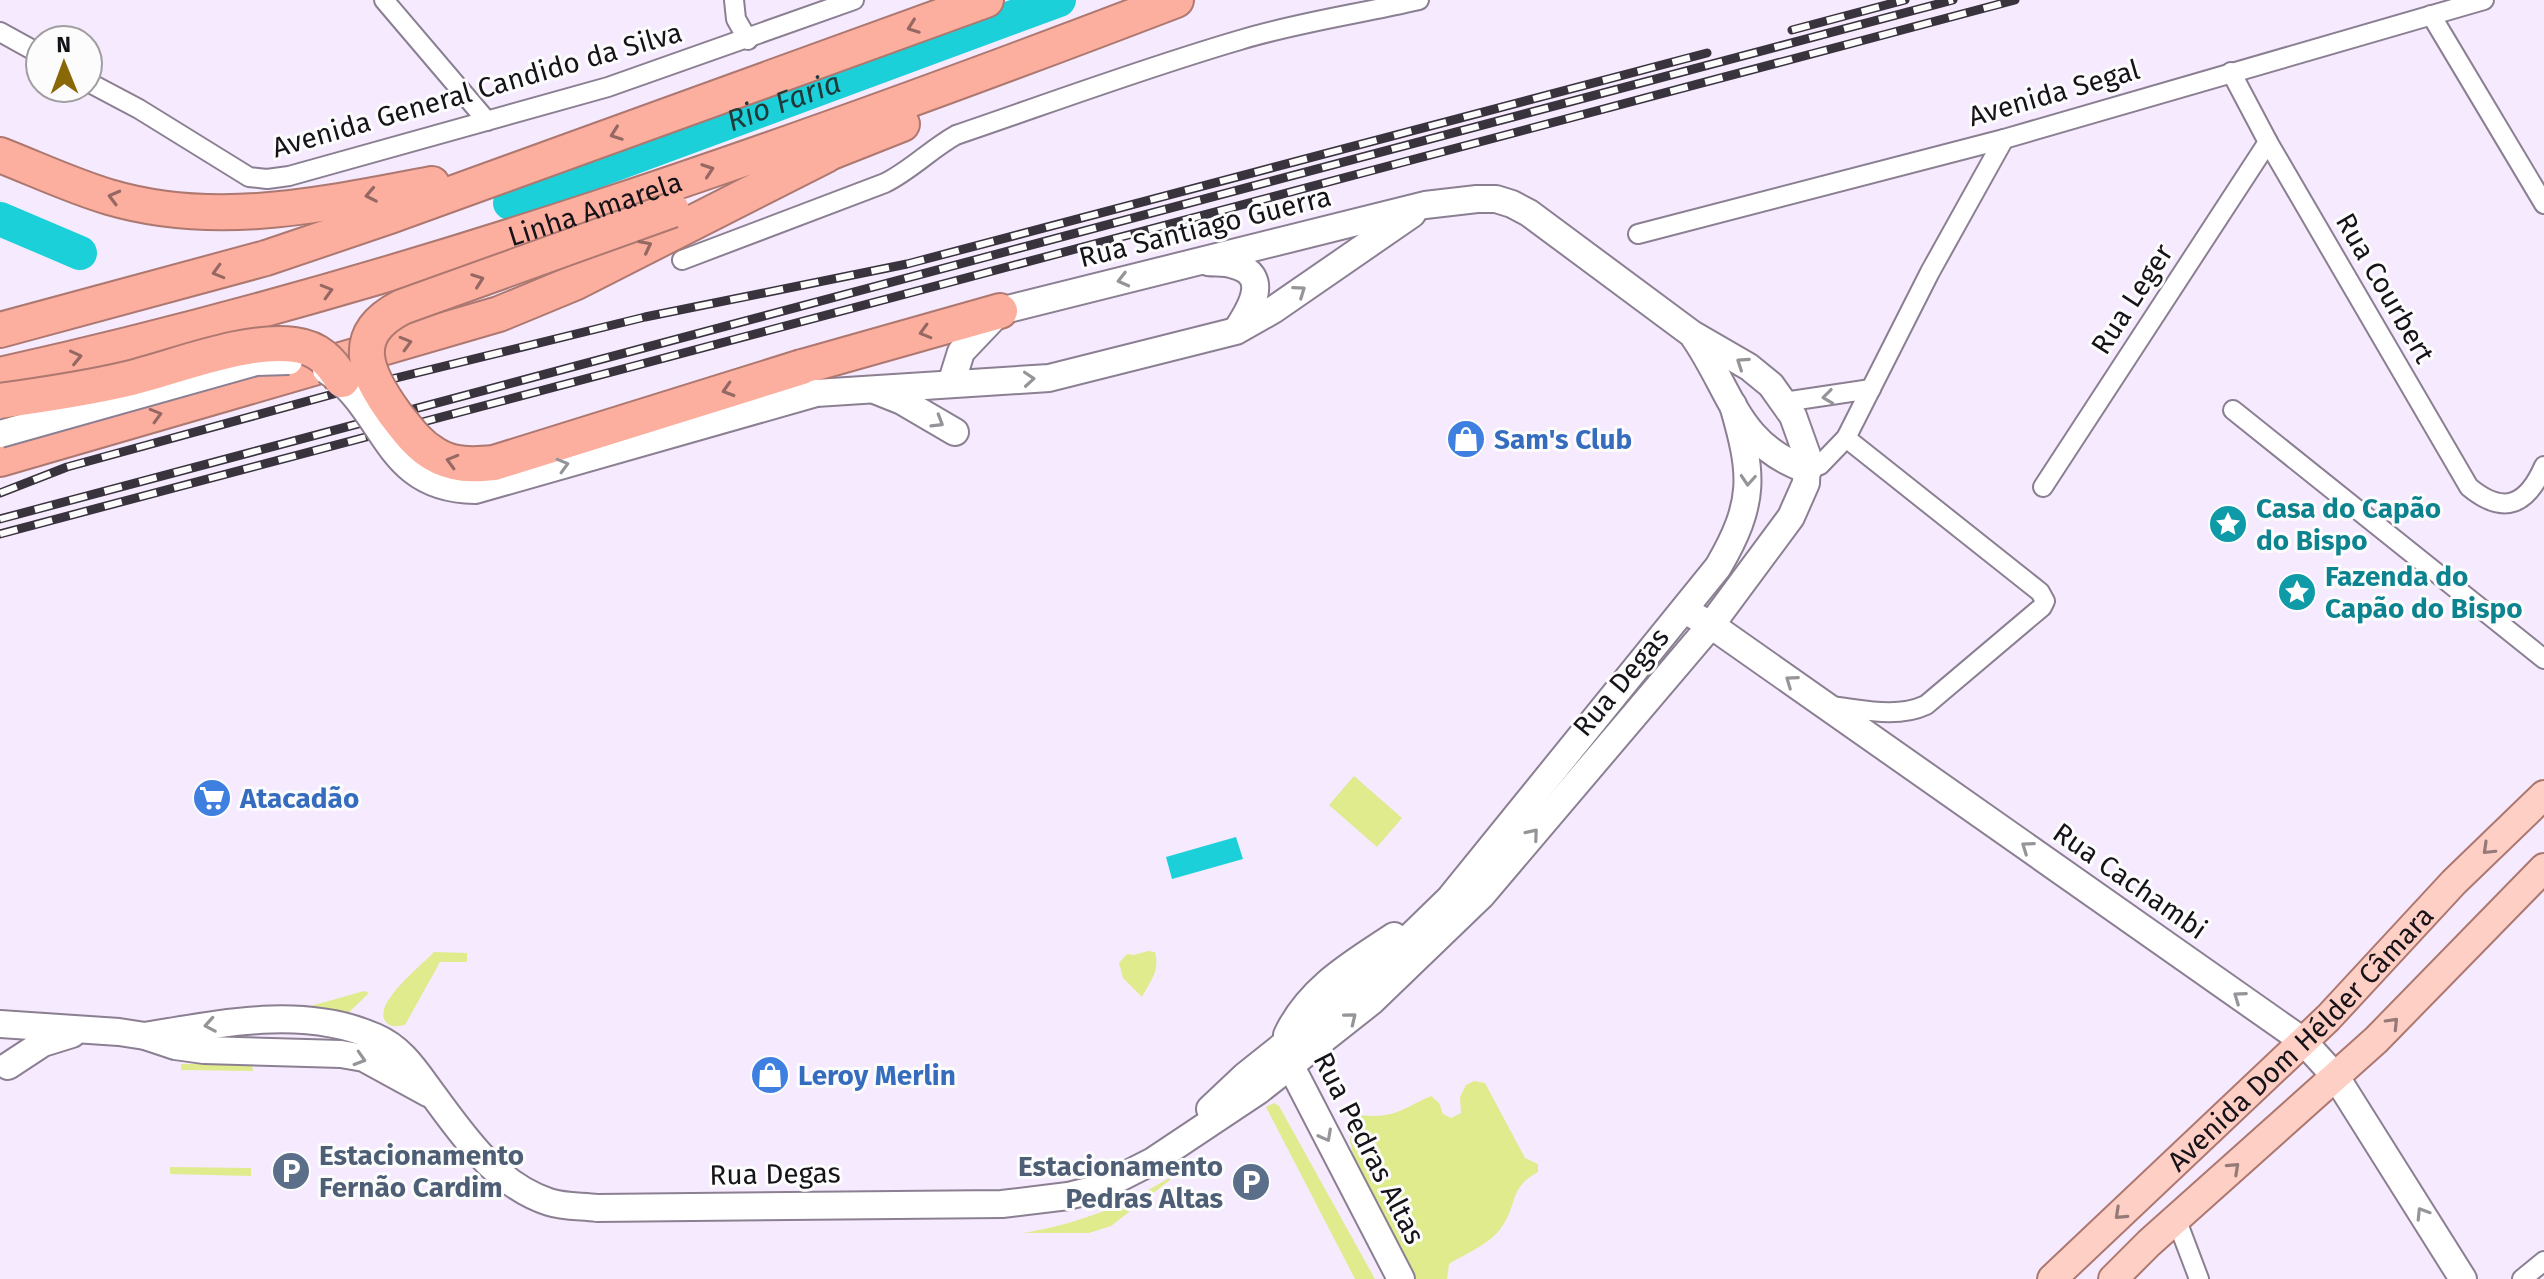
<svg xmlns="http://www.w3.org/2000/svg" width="2544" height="1279" font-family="'Fira Sans',sans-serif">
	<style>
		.green { fill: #dfeb8d }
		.water { fill: #1bd0d8 }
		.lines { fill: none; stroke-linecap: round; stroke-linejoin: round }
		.river { stroke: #1bd0d8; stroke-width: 34 }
		.street-casing { stroke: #8b7f92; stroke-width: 22 }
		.secondary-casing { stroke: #8b7f92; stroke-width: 30 }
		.primary-casing { stroke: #ac7870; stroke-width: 32 }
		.highway-casing { stroke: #ac7870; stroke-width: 38 }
		.street { stroke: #fff; stroke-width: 18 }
		.secondary { stroke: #fff; stroke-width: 26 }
		.primary { stroke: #fecfc5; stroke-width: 28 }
		.highway { stroke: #fdaf9f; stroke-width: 34 }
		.rail-casing { stroke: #39333d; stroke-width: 9 }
		.rail { stroke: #fcfcfc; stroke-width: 6; stroke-dasharray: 18; stroke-linecap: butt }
		.secondary-bridge-casing { stroke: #8b7f92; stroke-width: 30; stroke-linecap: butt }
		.highway-bridge-casing { stroke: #ac7870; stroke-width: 38; stroke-linecap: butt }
		.secondary-bridge { stroke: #fff; stroke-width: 26 }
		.highway-bridge { stroke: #fdaf9f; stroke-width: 34 }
		.oneway { stroke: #956863 }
		.oneway2 { stroke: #969498 }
		.oneway3 { stroke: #967a78 }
		.labels { text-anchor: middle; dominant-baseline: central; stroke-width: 6; stroke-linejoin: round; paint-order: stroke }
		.street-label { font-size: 28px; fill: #161219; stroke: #fcfcfc }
		.shop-label { font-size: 28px; font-weight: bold; fill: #366cbe; stroke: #fcfcfc; text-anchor: start }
		.culture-label { font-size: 28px; font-weight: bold; fill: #0d838f; stroke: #fcfcfc; text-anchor: start }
		.service-label { font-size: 28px; font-weight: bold; fill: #4e5e75; stroke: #fcfcfc; text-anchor: start }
		.water-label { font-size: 30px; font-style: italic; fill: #203a3b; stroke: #fcfcfc }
	</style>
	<rect width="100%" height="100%" fill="#f6eaff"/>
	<!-- green -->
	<g class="green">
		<polygon points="1354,776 1402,818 1377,847 1329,805"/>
		<path d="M1148 951 1155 952C1160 971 1151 980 1142 997L1123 978 1119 963 1127 954 1134 955Z"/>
		<path d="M434 952 467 953V962H440L405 1025C398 1026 391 1028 386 1022 371 1005 422 965 434 952Z"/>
		<polygon points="364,991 369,993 346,1015 293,1011"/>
		<polygon points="181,1064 252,1064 253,1071 181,1070"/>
		<path d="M1474 1081 1485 1083 1525 1158 1538 1164V1172C1508 1188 1518 1205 1501 1228 1490 1244 1465 1254 1449 1264L1447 1279H1415L1407 1267 1405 1256 1398 1242 1386 1234 1356 1168 1350 1141 1354 1119 1360 1115C1395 1119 1401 1109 1431 1096L1439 1103 1443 1114 1451 1118 1461 1113 1460 1097 1466 1085Z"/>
		<polygon points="1274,1103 1279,1106 1375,1279 1355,1279 1266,1107"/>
		<polygon points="170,1167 251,1168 251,1176 170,1174"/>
		<path d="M1169 1178 1170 1180 1111 1226 1089 1233H1024C1080 1223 1121 1207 1169 1178Z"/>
	</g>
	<!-- water -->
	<polygon class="water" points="1236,837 1243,859 1172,879 1166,857"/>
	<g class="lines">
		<!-- river -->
		<g class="river">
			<path id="s1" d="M510 203 1059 0"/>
			<polyline points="0,219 80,253"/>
		</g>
		<defs>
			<g id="street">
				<polyline points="384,0 487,121"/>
				<polyline points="734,0 736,19 748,40"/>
				<polyline points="2431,15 2544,204"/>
				<polyline points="0,32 40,54"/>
				<path d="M2231 72 2268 142 2469 487C2504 516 2527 505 2544 466"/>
				<polyline points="88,82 139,109 249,177 267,179 289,176 608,87 854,0"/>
				<polyline points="1638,234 2004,139 2484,0"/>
				<path d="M682 260 885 183C911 170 931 149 956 135 1050 103 1144 68 1240 40 1299 22 1359 14 1419 0"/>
				<polyline points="1784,402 1871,389"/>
				<polyline points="2233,410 2544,659"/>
				<polyline points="1808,470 1820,465 1846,438 1930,272 2004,139"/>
				<polyline points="2043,487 2268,142"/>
				<path d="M1830 706C1861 709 1896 719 1926 705L2042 607 2045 601 2040 592 1846 438"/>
				<polyline points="2177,1221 2199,1279"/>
				<polyline points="2522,1279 2544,1261"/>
			</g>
			<g id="secondary">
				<path d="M1208 262C1216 263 1226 262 1234 265 1271 275 1251 308 1238 328"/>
				<path d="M1694 337C1732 392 1737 446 1808 470"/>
				<polyline points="877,391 902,401 955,432"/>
				<polyline points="816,393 1049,378 1236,331 1273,310 1412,214"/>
				<polyline points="1684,610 1711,625 2303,1041 2336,1077 2463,1279"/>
				<polyline points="0,1024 119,1032 145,1036 175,1046 204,1050 341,1054 364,1058 428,1093"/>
				<path d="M1287 1035C1309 988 1352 964 1394 936"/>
				<path d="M145 1036C218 1024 303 1005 375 1037 403 1049 416 1072 434 1096 465 1138 497 1185 549 1202 564 1207 582 1206 597 1208L1002 1204 1068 1196 1100 1188 1153 1161 1258 1091 1372 1001 1481 896 1711 625 1791 517 1806 483 1807 455 1793 416 1771 385 1749 367 1692 334 1529 213 1512 204 1496 199H1477L1425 205 1000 311 961 352 951 384"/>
				<polyline points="1284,1053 1401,1279"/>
				<polyline points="8,1066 43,1043 72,1034"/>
				<path d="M1210 1109 1245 1076 1371 975 1450 898 1718 567C1756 502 1753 474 1733 405"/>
			</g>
			<g id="primary">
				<path id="s2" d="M2052 1279 2328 1018 2454 882 2544 795"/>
				<polyline points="2113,1279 2149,1243 2376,1040 2544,868"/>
			</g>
			<g id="highway">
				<path d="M0 155C36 169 72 186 109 197 217 229 325 204 432 184"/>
				<polyline points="806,162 902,124"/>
				<polyline points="0,330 266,258 390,216 986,0"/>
				<polyline points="802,367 1000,311"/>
				<path id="s3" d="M0 375C402 286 792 147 1176 0"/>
				<polyline points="0,459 499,314 574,283 826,155"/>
			</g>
		</defs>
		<!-- street casing -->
		<use href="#street" class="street-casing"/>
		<!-- secondary casing -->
		<use href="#secondary" class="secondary-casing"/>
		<!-- primary casing -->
		<use href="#primary" class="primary-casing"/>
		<!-- highway casing -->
		<use href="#highway" class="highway-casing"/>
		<!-- street -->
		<use href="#street" class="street"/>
		<!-- secondary -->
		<use href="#secondary" class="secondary"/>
		<!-- primary -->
		<use href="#primary" class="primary"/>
		<!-- highway -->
		<use href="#highway" class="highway"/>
		<defs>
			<g id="rail">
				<polyline points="1792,30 1905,0"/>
				<polyline points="0,493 67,467 359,387 645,317 907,264 1707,53"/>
				<polyline points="0,519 1953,0"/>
				<polyline points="0,534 2015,0"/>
			</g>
		</defs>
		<!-- rail casing -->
		<use href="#rail" class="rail-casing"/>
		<!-- rail -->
		<use href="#rail" class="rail"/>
		<defs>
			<g id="secondary-bridge">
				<path d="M326 370C388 410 383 489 475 490L816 393"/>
				<polyline points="0,434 256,362 289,361"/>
			</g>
			<g id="highway-bridge">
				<path d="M672 210 402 307C347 335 366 374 395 414 407 429 417 444 434 454 453 466 473 465 494 463L802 367"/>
				<path d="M0 401C43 395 85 389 127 379 176 367 246 338 295 345 318 348 331 361 342 380"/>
			</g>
		</defs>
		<!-- secondary-bridge casing -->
		<use href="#secondary-bridge" class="secondary-bridge-casing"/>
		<!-- highway-bridge casing -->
		<use href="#highway-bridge" class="highway-bridge-casing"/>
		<!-- secondary-bridge -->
		<use href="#secondary-bridge" class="secondary-bridge"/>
		<!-- highway-bridge -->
		<use href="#highway-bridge" class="highway-bridge"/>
	</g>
	<!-- one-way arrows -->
	<defs><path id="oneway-chevron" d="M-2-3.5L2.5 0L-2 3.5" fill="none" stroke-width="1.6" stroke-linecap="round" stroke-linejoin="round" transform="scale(2)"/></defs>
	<g class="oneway">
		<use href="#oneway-chevron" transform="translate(913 27) rotate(160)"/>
		<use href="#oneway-chevron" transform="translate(616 134) rotate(160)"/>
		<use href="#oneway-chevron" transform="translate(708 170) rotate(-19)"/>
		<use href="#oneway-chevron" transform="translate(371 195) rotate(169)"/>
		<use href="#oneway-chevron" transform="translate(114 197) rotate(-165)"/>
		<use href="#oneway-chevron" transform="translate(646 246) rotate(-27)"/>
		<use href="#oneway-chevron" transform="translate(218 272) rotate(164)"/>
		<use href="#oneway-chevron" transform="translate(478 280) rotate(-20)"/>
		<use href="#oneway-chevron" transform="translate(327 291) rotate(-16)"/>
		<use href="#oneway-chevron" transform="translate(925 332) rotate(164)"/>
		<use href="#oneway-chevron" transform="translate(406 343) rotate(-16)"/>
		<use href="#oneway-chevron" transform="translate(76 357) rotate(-13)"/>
		<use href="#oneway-chevron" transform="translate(728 390) rotate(163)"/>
		<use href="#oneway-chevron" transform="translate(156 415) rotate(-16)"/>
		<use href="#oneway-chevron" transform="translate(452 461) rotate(-164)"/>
	</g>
	<g class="oneway2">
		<use href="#oneway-chevron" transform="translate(1123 280) rotate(166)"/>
		<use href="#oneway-chevron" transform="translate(1300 291) rotate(-35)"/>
		<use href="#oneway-chevron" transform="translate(1742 363) rotate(-146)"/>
		<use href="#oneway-chevron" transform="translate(1029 379) rotate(-4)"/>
		<use href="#oneway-chevron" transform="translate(1828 397) rotate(173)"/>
		<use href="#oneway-chevron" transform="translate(938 422) rotate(31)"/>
		<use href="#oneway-chevron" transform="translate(563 465) rotate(-16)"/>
		<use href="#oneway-chevron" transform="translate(1748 480) rotate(94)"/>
		<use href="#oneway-chevron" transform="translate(1791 681) rotate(-145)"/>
		<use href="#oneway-chevron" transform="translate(1533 834) rotate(-50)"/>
		<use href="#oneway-chevron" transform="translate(2027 847) rotate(-145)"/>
		<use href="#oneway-chevron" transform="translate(2239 997) rotate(-145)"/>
		<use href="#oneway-chevron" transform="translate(1351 1018) rotate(-39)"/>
		<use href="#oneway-chevron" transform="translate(210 1025) rotate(170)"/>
		<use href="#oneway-chevron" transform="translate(360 1059) rotate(17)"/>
		<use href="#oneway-chevron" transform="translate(1326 1136) rotate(62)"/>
		<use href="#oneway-chevron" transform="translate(2422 1213) rotate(-122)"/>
	</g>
	<g class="oneway3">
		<use href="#oneway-chevron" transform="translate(2488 849) rotate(136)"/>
		<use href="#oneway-chevron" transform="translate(2393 1023) rotate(-46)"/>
		<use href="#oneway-chevron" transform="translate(2234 1168) rotate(-43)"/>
		<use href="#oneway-chevron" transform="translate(2120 1214) rotate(137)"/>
	</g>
	<!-- icons -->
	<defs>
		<symbol id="shop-disc" viewBox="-11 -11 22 22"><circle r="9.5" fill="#3f7fe0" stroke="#fcfcfc"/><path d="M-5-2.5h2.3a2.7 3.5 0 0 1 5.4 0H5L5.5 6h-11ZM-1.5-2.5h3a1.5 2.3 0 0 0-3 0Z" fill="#fff"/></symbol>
		<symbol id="sight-disc" viewBox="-11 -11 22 22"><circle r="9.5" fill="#0f9aa8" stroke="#fcfcfc"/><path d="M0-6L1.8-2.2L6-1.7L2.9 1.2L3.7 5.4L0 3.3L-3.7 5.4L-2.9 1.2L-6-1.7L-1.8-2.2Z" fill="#fff"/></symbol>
		<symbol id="supermarket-disc" viewBox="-11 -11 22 22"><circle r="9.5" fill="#3f7fe0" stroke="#fcfcfc"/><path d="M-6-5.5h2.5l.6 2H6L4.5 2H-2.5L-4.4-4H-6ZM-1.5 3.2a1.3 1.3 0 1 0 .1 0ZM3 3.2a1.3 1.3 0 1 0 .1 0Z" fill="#fff"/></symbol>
		<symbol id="parking-disc" viewBox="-11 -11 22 22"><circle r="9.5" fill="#5c6f8a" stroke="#fcfcfc"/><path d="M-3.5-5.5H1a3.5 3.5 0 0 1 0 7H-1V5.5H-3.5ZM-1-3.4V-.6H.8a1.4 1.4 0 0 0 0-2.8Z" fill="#fff"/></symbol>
	</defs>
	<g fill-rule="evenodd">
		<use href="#shop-disc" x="1444" y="417" width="44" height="44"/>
		<use href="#sight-disc" x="2206" y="502" width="44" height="44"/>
		<use href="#sight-disc" x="2275" y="570" width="44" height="44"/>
		<use href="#supermarket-disc" x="190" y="776" width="44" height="44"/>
		<use href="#shop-disc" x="748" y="1053" width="44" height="44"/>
		<use href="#parking-disc" x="269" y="1149" width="44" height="44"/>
		<use href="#parking-disc" x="1229" y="1160" width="44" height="44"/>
	</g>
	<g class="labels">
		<!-- street labels -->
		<g class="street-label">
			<text transform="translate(477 90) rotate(-16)">Avenida General Candido da Silva</text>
			<text transform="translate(2054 93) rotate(-16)">Avenida Segal</text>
			<text stroke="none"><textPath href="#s3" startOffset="618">Linha Amarela</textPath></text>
			<text transform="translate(1205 227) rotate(-14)">Rua Santiago Guerra</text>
			<text transform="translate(2385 288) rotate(60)">Rua Courbert</text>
			<text transform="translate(2132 299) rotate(-57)">Rua Leger</text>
			<text transform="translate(1621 682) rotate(-50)">Rua Degas</text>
			<text transform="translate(2130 881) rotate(35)">Rua Cachambi</text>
			<text stroke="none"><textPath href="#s2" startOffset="346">Avenida Dom Hélder Câmara</textPath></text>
			<text transform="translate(1369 1148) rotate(63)">Rua Pedras Altas</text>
			<text transform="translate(775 1174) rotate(-1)">Rua Degas</text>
		</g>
		<!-- shop labels -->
		<g class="shop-label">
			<text x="1494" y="439">Sam's Club</text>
			<text x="240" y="798">Atacadão</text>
			<text x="798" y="1075">Leroy Merlin</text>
		</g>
		<!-- culture labels -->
		<g class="culture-label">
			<text x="2256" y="508">Casa do Capão<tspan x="2256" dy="32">do Bispo</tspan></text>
			<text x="2325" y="576">Fazenda do<tspan x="2325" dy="32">Capão do Bispo</tspan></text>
		</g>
		<!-- service labels -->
		<g class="service-label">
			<text x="319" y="1155">Estacionamento<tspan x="319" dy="32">Fernão Cardim</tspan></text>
			<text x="1223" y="1166" text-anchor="end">Estacionamento<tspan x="1223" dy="32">Pedras Altas</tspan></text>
		</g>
		<!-- water labels -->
		<g class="water-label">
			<text stroke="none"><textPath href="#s1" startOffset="292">Rio Faria</textPath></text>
		</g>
	</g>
	<!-- north arrow -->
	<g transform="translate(64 64) rotate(359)"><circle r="38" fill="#fcfcfc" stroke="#a09ea1" stroke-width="2"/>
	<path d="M0-6L14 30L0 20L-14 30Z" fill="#896907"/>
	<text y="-12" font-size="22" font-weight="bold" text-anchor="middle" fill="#161219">N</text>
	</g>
</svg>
